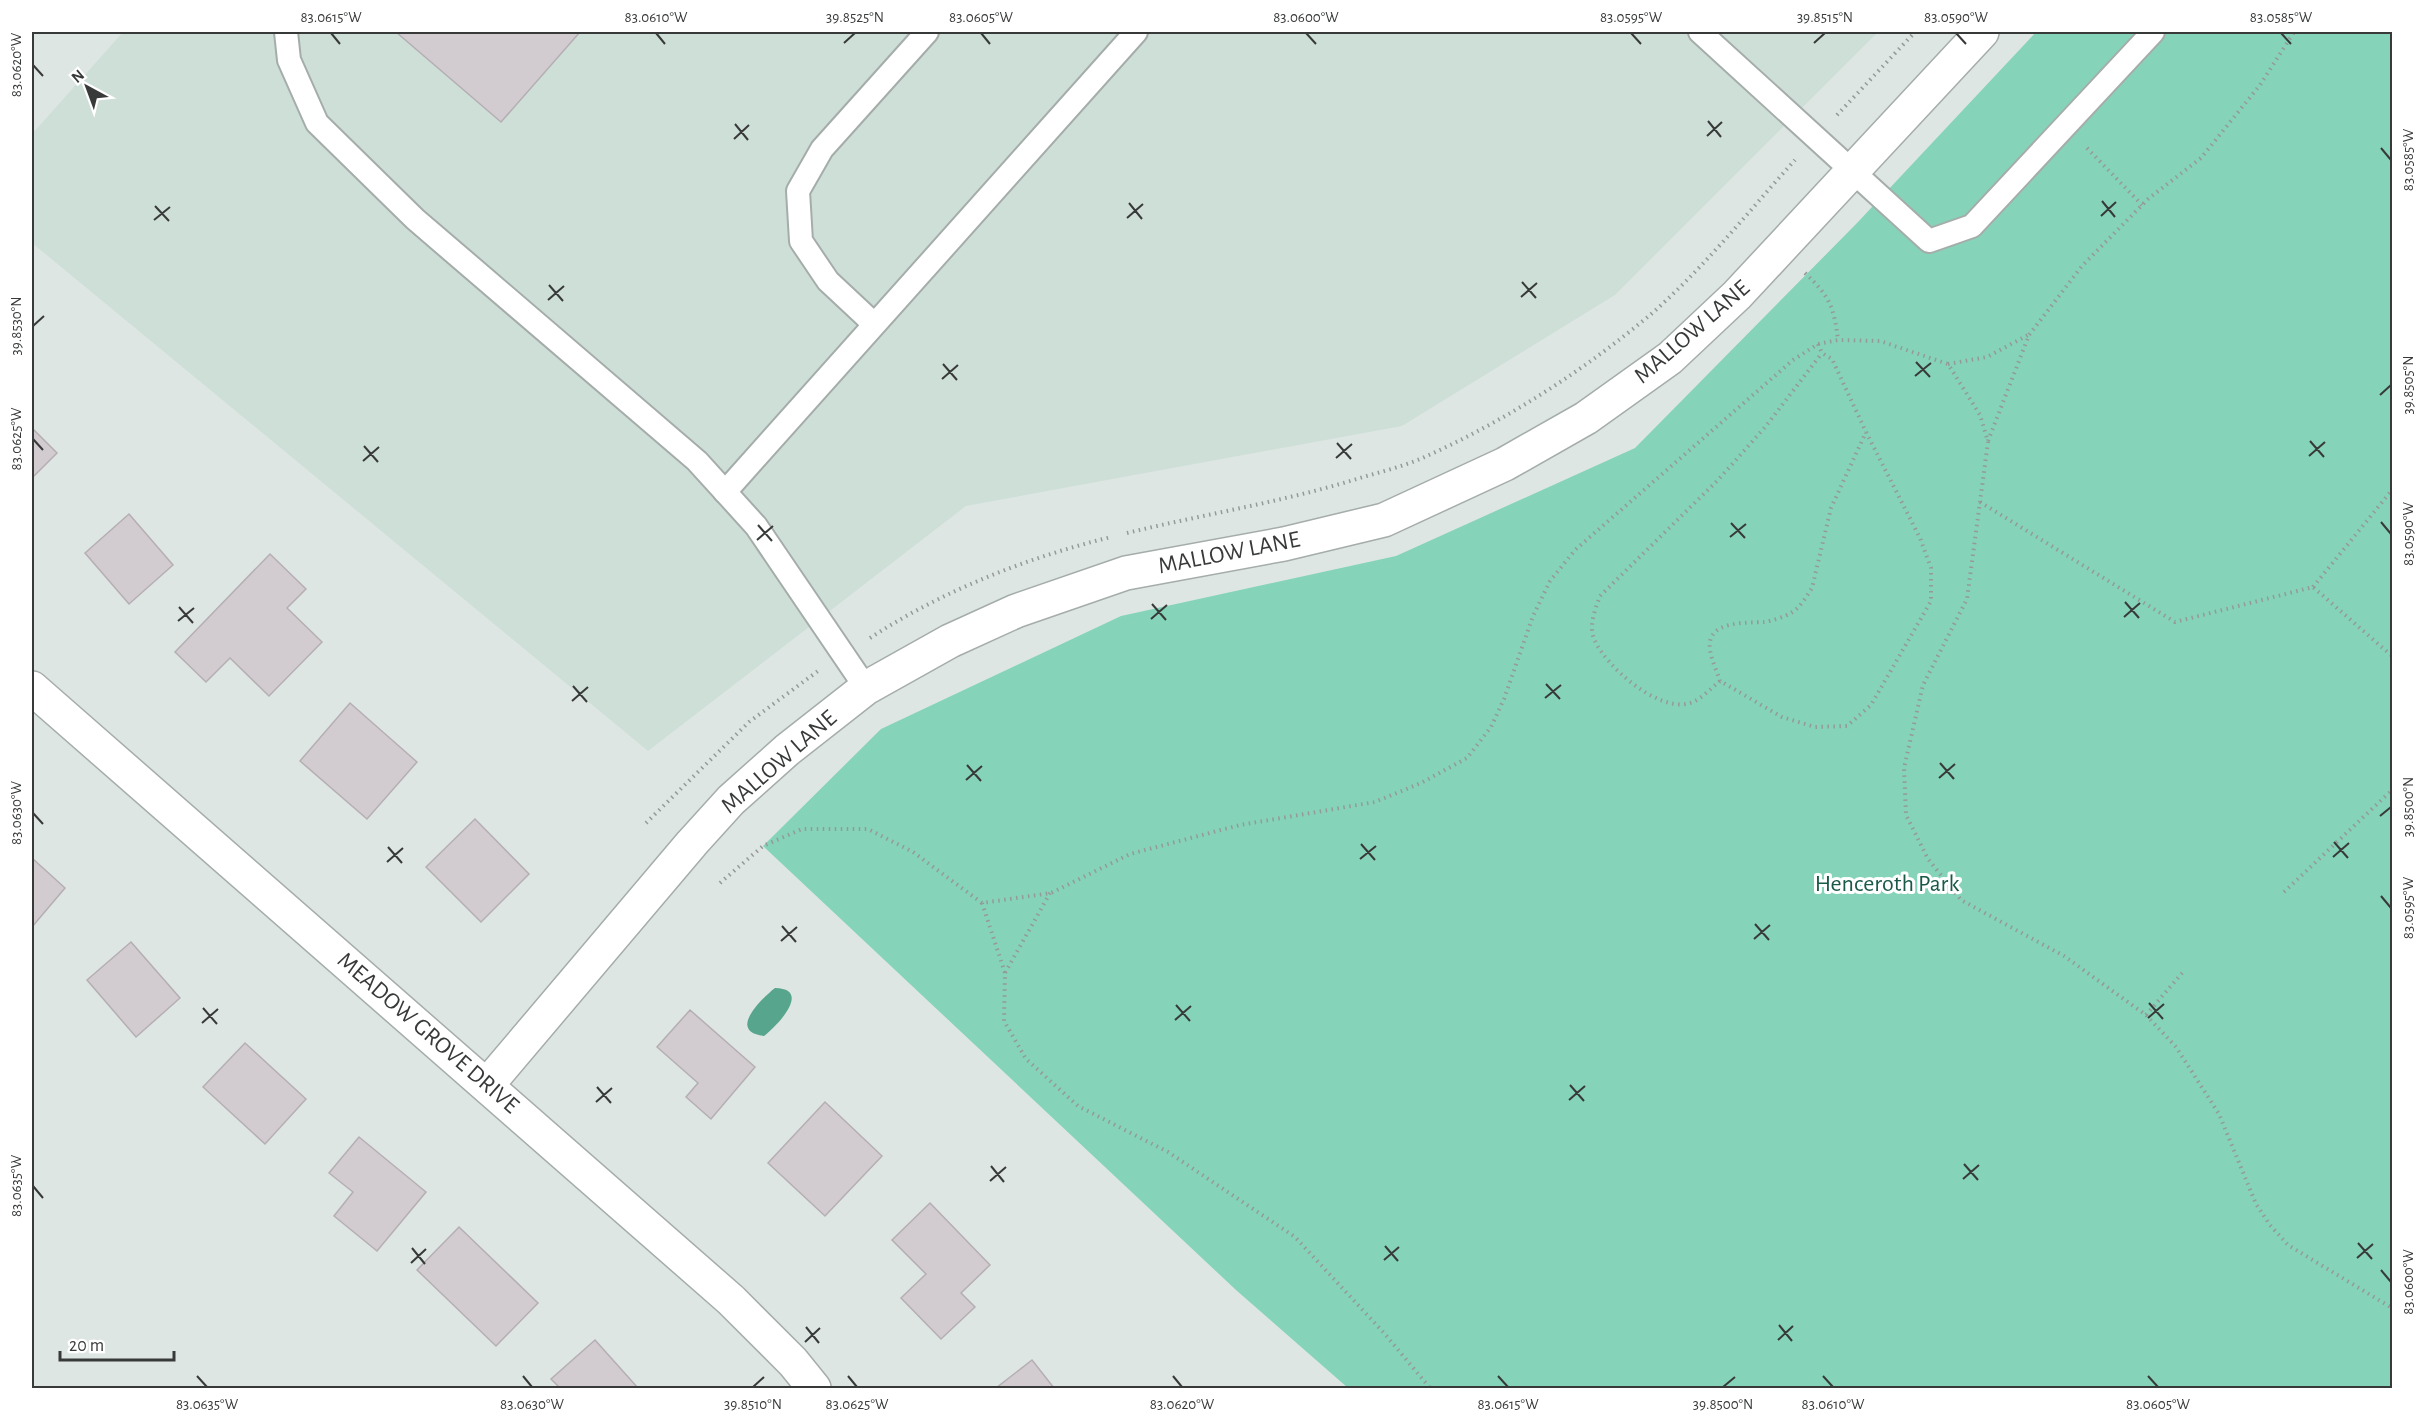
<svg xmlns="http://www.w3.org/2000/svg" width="2424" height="1420" font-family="'Alegreya Sans',sans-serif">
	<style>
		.built { fill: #cedfd8 }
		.green { fill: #85d4b9 }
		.water { fill: #56a58c }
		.building { fill: #d2ccd1; stroke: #b5afb4; stroke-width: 1.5 }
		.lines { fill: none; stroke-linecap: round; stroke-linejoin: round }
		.service-casing { stroke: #a5adaa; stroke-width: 26 }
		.minor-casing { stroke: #a5adaa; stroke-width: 36 }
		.path { stroke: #949a98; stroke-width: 4; stroke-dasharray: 1.5 4.5; stroke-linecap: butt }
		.service { stroke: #fff; stroke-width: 22 }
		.minor { stroke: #fff; stroke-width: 33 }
		.ticks { fill: none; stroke: #373a39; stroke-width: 2 }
		.labels { text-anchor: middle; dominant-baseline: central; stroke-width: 6; stroke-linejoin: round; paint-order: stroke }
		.street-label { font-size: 24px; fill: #373a39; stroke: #fff }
		.park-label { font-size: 24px; fill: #195948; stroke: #fff }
		.neatline { fill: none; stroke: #373a39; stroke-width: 2 }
		.ticks-label { font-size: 15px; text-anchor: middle; fill: #373a39 }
	</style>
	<rect width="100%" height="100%" fill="#dee6e3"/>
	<!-- built -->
	<polygon class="built" points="123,32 1878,32 1615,295 1402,426 966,506 648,751 32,243 32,134"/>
	<!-- green -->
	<polygon class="green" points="2036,32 2392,32 2392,1388 1348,1388 1236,1290 763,846 881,729 1121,616 1396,556 1635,448 1857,223"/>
	<!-- water -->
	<path class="water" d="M775 988C813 989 776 1027 764 1036 727 1032 761 999 775 988Z"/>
	<!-- building -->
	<g class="building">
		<polygon points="396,32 580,32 501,122"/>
		<polygon points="32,428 57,453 32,478"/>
		<polygon points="129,514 173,565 129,604 85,553"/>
		<polygon points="270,554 306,589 287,608 322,642 269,696 230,658 206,682 175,652"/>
		<polygon points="350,703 417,762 367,819 300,761"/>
		<polygon points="475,819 529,874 481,922 426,867"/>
		<polygon points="32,858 65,888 32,927"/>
		<polygon points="131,942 180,998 136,1037 87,980"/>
		<polygon points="690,1010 755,1067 711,1119 686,1097 698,1083 657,1047"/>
		<polygon points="245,1043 306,1099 265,1144 203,1087"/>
		<polygon points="825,1102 882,1156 825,1216 768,1163"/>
		<polygon points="359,1137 426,1192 377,1251 334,1216 353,1192 329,1173"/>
		<polygon points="930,1203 990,1265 961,1293 975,1307 941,1339 901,1298 926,1274 892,1240"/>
		<polygon points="459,1227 538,1303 496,1346 417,1270"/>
		<polygon points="595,1340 638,1388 560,1388 551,1379"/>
		<polygon points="1032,1360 1054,1388 996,1388"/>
	</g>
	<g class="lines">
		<defs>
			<g id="service">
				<polyline points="286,32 289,60 317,123 415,219 697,461 756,526 866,688"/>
				<polyline points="1700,32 1929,241 1972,226 2153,32"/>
				<polyline points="874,324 828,281 801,241 798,191 822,149 927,32"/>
				<polyline points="725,492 1136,32"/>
			</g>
			<g id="minor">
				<polyline points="32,688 731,1300 793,1362 814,1388"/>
				<polyline points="488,1084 692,843 731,800 787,750 866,688 950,641 1016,611 1126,573 1284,544 1384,520 1505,464 1586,418 1670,358 1737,295 1982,32"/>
			</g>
		</defs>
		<!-- service casing -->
		<use href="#service" class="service-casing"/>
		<!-- minor casing -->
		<use href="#minor" class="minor-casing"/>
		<!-- path -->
		<g class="path">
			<polyline points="1837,115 1915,32"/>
			<polyline points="2087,148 2142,205"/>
			<path d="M1805 273C1829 296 1834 306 1838 340"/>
			<path d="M1818 344 1822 353 1832 359 1866 432 1920 538 1931 568V601L1871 705 1847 726 1815 727 1782 717 1720 681C1717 671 1711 660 1710 649 1706 620 1747 623 1764 622 1772 621 1784 617 1791 613 1800 608 1806 597 1812 588L1831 508 1866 432"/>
			<polyline points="1948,364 1987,357 2028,335"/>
			<polyline points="1988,441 2029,335 2082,266 2148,199 2201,158 2260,85 2294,32"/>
			<polyline points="1980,502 2175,622 2313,587 2392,656"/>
			<path d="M1127 533C1205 514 1283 502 1360 478 1380 472 1401 467 1420 459 1502 423 1582 372 1650 315 1703 269 1748 212 1795 160"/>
			<polyline points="2313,587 2392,490"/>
			<path d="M870 638C944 590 1026 558 1111 537"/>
			<path d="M1720 681C1710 689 1699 702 1686 704 1655 709 1607 667 1595 641 1588 626 1595 610 1600 596L1718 480 1766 426 1822 353"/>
			<polyline points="646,823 749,722 818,671"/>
			<polyline points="720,883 763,846 802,829 868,829 913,852 982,903 1051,893 1130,854 1240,825 1375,802 1421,783 1467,758 1491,727 1504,699 1533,616 1550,581 1575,550 1793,360 1818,344 1838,340 1880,341 1948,364 1980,415 1988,442 1967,599 1923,685 1904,768 1906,815 1928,859 1961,900 2064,956 2146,1015 2176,1047 2219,1114 2256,1204 2270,1225 2288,1245 2392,1308"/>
			<polyline points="2284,892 2392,790"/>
			<polyline points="1050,893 1005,973 1004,1021 1026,1059 1078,1106 1168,1152 1295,1237 1384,1333 1430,1388"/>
			<polyline points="982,903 1005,973"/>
			<polyline points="2146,1015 2183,972"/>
		</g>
		<!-- service -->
		<use href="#service" class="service"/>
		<!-- minor -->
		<use href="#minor" class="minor"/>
	</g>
	<!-- ticks -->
	<path class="ticks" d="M331 33 340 44M656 33 665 44M981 33 990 44M1306 33 1316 44M1631 33 1641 44M1956 33 1966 44M2281 33 2291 44M844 43 855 33M1814 43 1825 33M33 65 43 76M1708 121 1721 137M735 124 748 140M1707 136 1722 122M734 139 749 125M2381 148 2391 160M2102 201 2115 217M1129 203 1142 219M155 206 169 221M2101 216 2116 202M1127 218 1143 204M154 220 170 207M1522 282 1536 298M549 285 563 301M1521 297 1537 283M548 300 564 286M33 326 44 316M1916 362 1930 377M943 364 957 380M1915 376 1931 363M942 379 958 365M2380 395 2391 385M33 439 43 450M2310 441 2324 457M1337 443 1351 459M364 446 378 462M2309 456 2325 442M1336 458 1352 444M363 461 379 447M2381 522 2391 534M1731 523 1745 538M758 525 772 541M1730 537 1746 524M757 540 773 526M2125 602 2139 618M1152 604 1166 620M179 607 193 623M2124 617 2140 603M1151 619 1167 605M178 621 194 608M1546 684 1560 699M573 686 587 702M1545 698 1561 685M572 701 588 687M1940 763 1954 779M967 765 981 781M1939 778 1955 764M966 780 982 766M33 813 43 824M2380 816 2391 807M2334 842 2348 858M1361 844 1375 860M388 847 402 863M2333 857 2349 843M1360 859 1376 846M387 862 403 848M2381 896 2391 908M1755 924 1769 940M782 926 796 942M1754 939 1770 925M781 941 797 927M2149 1003 2163 1019M1176 1005 1190 1021M203 1008 217 1024M2148 1018 2164 1004M1175 1020 1191 1006M202 1023 218 1009M1570 1085 1584 1101M597 1087 611 1103M1569 1100 1585 1086M596 1102 612 1088M1964 1164 1978 1180M991 1166 1004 1182M1963 1179 1979 1165M990 1181 1006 1167M33 1186 43 1198M2358 1243 2372 1259M1385 1246 1398 1261M412 1248 425 1264M2357 1258 2373 1244M1384 1260 1399 1247M411 1263 426 1249M2381 1270 2391 1282M1779 1325 1792 1341M806 1327 819 1343M1778 1340 1793 1326M805 1342 820 1328M197 1376 207 1387M523 1376 532 1387M848 1376 857 1387M1173 1376 1182 1387M1498 1376 1508 1387M1823 1376 1833 1387M2148 1376 2158 1387M753 1387 764 1377M1723 1387 1735 1377"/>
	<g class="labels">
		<!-- street labels -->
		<g class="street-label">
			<text transform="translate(1692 332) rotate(-41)">MALLOW LANE</text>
			<text transform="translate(1229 553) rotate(-11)">MALLOW LANE</text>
			<text transform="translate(779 762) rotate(-41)">MALLOW LANE</text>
			<text transform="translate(428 1033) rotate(41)">MEADOW GROVE DRIVE</text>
		</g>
		<!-- park labels -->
		<g class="park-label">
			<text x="1887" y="884">Henceroth Park</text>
		</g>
	</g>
	<!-- border -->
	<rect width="2424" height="1420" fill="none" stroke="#ffffff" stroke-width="66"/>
	<!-- north arrow -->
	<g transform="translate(87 87) rotate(319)" stroke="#ffffff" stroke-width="4.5" paint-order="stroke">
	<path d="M0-4.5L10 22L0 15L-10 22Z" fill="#373a39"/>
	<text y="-9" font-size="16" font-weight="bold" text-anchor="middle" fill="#373a39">N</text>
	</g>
	<!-- scale -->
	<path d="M60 1351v9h114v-9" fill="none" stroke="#373a39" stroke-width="3"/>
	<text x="69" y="1351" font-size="18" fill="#373a39" stroke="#ffffff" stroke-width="4.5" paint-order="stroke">20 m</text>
	<rect x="33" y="33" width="2358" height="1354" class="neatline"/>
	<g class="ticks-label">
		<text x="331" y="22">83.0615°W</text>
		<text x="656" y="22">83.0610°W</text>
		<text x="855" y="22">39.8525°N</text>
		<text x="981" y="22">83.0605°W</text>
		<text x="1306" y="22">83.0600°W</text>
		<text x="1631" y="22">83.0595°W</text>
		<text x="1825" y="22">39.8515°N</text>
		<text x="1956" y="22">83.0590°W</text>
		<text x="2281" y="22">83.0585°W</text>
		<text transform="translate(16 65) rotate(-90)" y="5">83.0620°W</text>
		<text transform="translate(2408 160) rotate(-90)" y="5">83.0585°W</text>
		<text transform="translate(16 326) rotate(-90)" y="5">39.8530°N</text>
		<text transform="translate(2408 385) rotate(-90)" y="5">39.8505°N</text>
		<text transform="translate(16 439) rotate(-90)" y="5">83.0625°W</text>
		<text transform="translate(2408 534) rotate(-90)" y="5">83.0590°W</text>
		<text transform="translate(2408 807) rotate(-90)" y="5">39.8500°N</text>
		<text transform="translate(16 813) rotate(-90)" y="5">83.0630°W</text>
		<text transform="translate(2408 908) rotate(-90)" y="5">83.0595°W</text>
		<text transform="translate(16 1186) rotate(-90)" y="5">83.0635°W</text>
		<text transform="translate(2408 1282) rotate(-90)" y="5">83.0600°W</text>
		<text x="207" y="1409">83.0635°W</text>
		<text x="532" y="1409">83.0630°W</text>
		<text x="753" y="1409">39.8510°N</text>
		<text x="857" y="1409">83.0625°W</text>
		<text x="1182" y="1409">83.0620°W</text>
		<text x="1508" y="1409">83.0615°W</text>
		<text x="1723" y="1409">39.8500°N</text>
		<text x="1833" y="1409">83.0610°W</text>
		<text x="2158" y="1409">83.0605°W</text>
	</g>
</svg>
